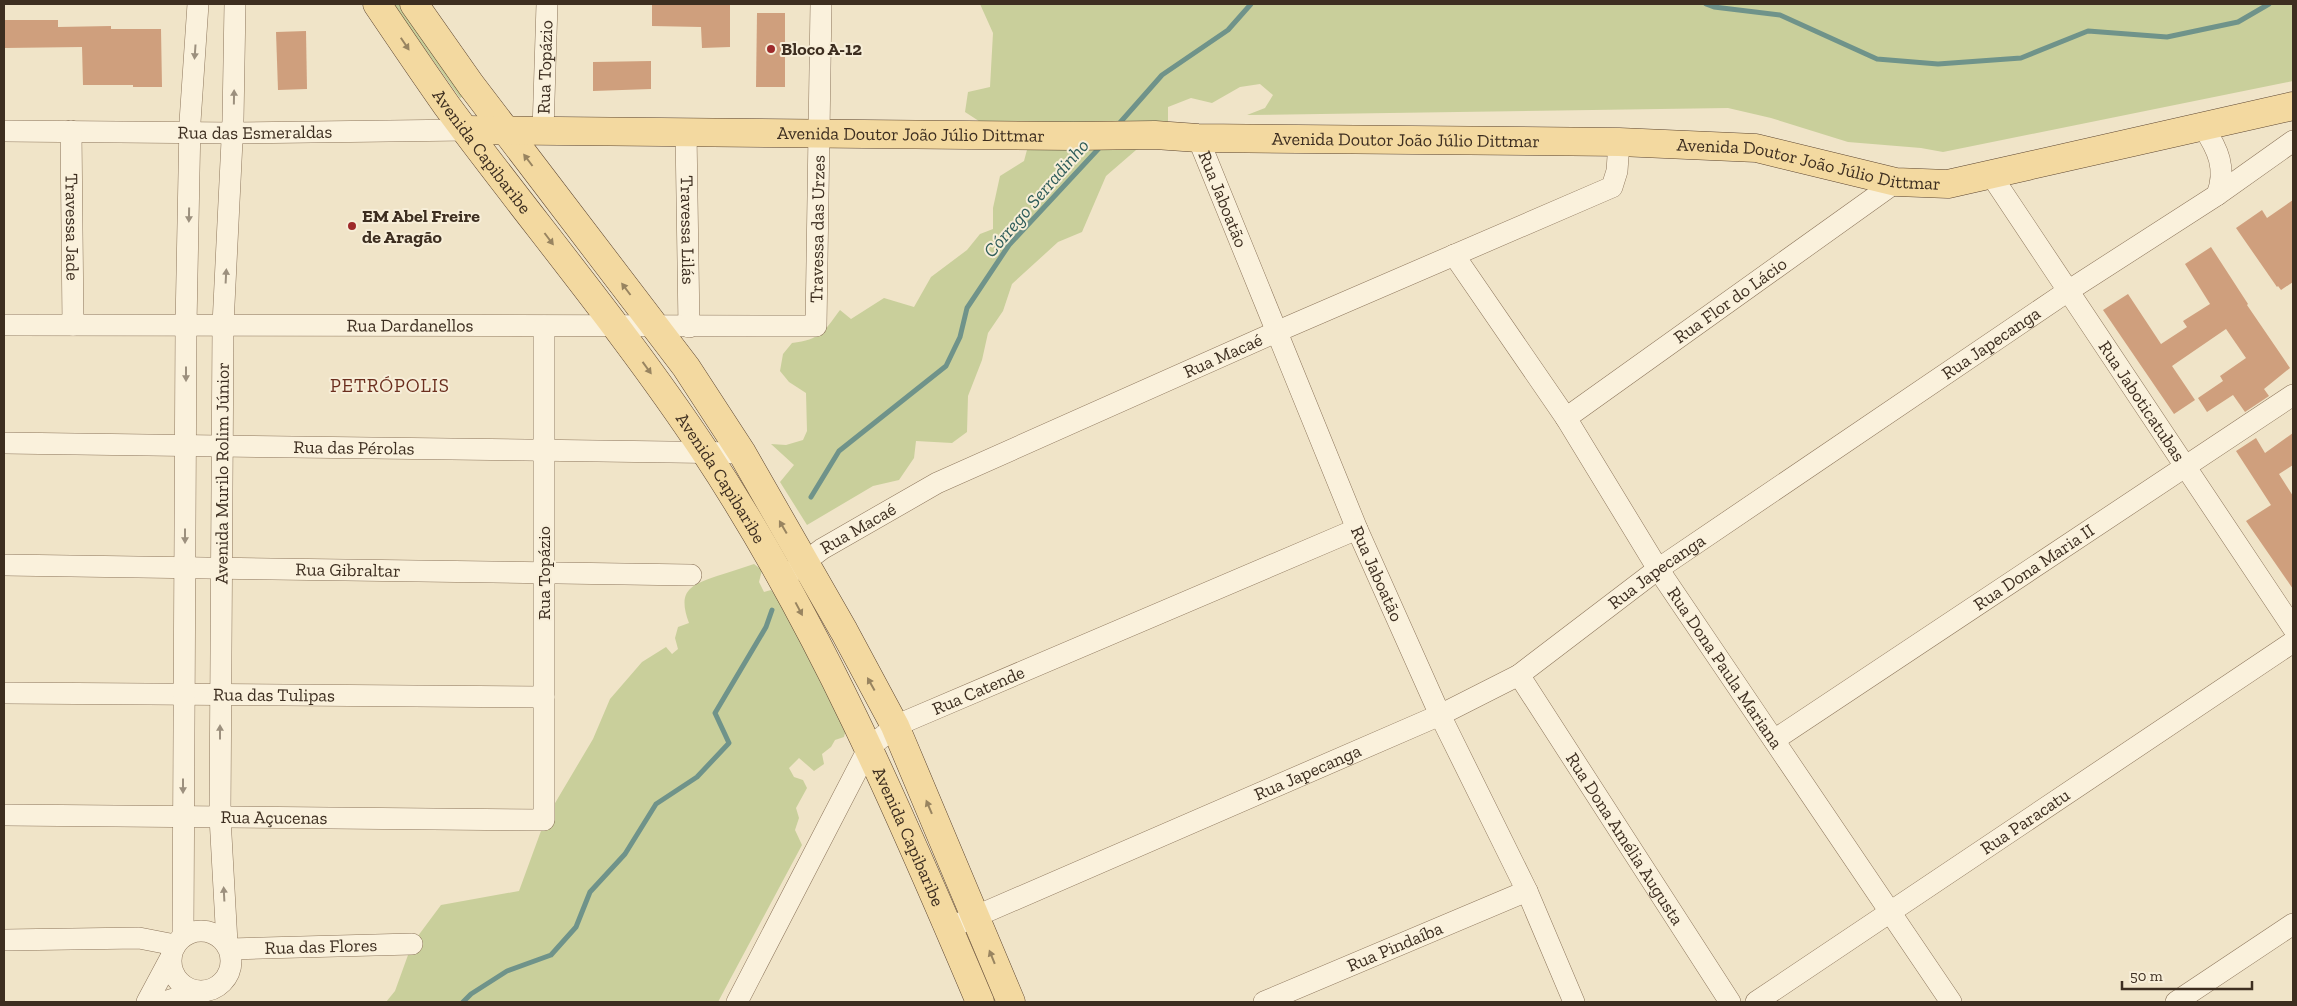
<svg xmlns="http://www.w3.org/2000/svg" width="2297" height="1006" font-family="'Zilla Slab',serif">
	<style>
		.green { fill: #c9cf9b }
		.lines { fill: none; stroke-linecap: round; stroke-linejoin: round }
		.stream { stroke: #6f938a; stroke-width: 5 }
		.building { fill: #cf9f7d }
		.minor-casing { stroke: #8d765c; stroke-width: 22 }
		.major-casing { stroke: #5b4430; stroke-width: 29 }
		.minor { stroke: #faf1dc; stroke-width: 21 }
		.major { stroke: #f3d9a0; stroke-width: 28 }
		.oneway { fill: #988460 }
		.oneway2 { fill: #9c907e }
		.poi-dot { fill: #9e2a2b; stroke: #f7eed8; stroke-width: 2 }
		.labels { text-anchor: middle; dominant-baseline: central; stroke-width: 4; stroke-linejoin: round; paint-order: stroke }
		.poi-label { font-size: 18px; font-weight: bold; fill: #3d2e20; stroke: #f7eed8; text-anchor: start }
		.street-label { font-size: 18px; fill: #3d2e20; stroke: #f7eed8 }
		.water-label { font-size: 19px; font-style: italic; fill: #2f5d5a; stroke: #f7eed8 }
		.neighbourhood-label { font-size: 19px; letter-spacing: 1px; fill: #6b2e1e; stroke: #f7eed8 }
	</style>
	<rect width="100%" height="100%" fill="#f0e4c8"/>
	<!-- green -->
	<g class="green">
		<polygon points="393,4 407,4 470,92 460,98"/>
		<path d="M980 4H2293V81L1943 152 1921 148 1848 142 1771 118 1728 108 1247 115 1265 108 1273 95 1260 84 1240 87 1212 103 1191 98 1168 107V127L1148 146 1136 150 1106 176 1082 232 1058 242 1012 284 1003 311 988 333 982 360 968 396 967 432 952 443 916 441 914 458 899 480 873 486 807 525 780 482 794 465 771 444 786 445 803 440 807 431 806 393 789 382 780 371 783 354 792 343C821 339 823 333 840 310L851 319 884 298 914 307 931 277 967 250 980 234 993 229V208L1000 176 1024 161 1031 135 985 125 965 112 968 92 990 87 993 33Z"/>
		<path d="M754 564 762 570 759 582 764 592 771 590 781 602 846 729 844 737 835 740 831 747 822 754 824 764 814 771 799 758 789 768 794 777 803 780 807 788 796 808 799 818 795 830 802 845 718 1002H386L395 991 412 944 441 905 519 891 545 820 593 739 610 699 642 662 666 647 672 654 678 649 675 638 678 627 689 623C677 591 690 585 717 576 730 572 742 568 754 564Z"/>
	</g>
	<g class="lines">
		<!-- stream -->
		<g class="stream">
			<polyline points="1706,4 1714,7 1780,15 1877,59 1938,64 2021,58 2088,31 2167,37 2238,22 2269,4"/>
			<polyline points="1117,126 1162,75 1228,30 1251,4"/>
			<polyline points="811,497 839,451 946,366 960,337 967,308 1009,245 1102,145"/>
			<polyline points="463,1002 471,994 507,971 551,955 576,927 590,892 625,854 656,804 697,777 729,743 715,713 766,627 772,610"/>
		</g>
	</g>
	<!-- building -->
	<g class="building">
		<polygon points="652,4 730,4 730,47 702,48 701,27 652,26"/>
		<polygon points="757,13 785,13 785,87 756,87"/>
		<polygon points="4,20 58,20 58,27 111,26 111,29 161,29 162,87 133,87 133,85 83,85 82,47 4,48"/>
		<polygon points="306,31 307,89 278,90 276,32"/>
		<polygon points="651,61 651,89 593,91 593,62"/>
		<polygon points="2293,200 2293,282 2281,290 2278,286 2277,287 2236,228 2262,210 2267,218"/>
		<polygon points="2211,247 2248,304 2247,305 2290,368 2264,389 2269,396 2245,412 2233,395 2207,412 2198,398 2223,381 2220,376 2246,358 2226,329 2172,366 2195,400 2174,414 2103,310 2128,294 2161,344 2187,327 2183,321 2210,304 2185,264"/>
		<polygon points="2293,433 2293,465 2279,474 2293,496 2293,589 2246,521 2271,505 2236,451 2256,438 2265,453"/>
	</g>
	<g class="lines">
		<defs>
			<g id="minor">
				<path d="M2203 127C2218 149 2227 169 2217 195"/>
				<path id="s1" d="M4 131 233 133 466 130"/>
				<path id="s2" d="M71 131 73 325"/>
				<path id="s3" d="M543 131 547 4"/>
				<path id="s4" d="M686 132 689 327"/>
				<path id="s5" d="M1198 138 1357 529 1440 715 1527 891 1574 1002"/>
				<path id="s6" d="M1991 175 2293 628"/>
				<path id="s7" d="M1454 255 1566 418 1658 569 1951 1002"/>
				<path id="s8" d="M4 325 816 326 821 4"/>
				<path id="s9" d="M1566 418 1896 182"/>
				<path id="s10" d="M4 443 742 453"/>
				<path id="s11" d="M4 565 691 575"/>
				<path id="s12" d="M793 571 822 549 937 483 1276 332 1612 187 1617 171 1619 142"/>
				<path id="s13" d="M1519 675 1730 1002"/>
				<path id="s14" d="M4 693 544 697"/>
				<path id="s15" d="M1774 740 2293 395"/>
				<path id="s16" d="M4 815 544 820V326"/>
				<path id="s17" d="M949 928 1440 715 1519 675 1658 569 2068 291 2217 195 2293 141"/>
				<circle cx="201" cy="961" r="30"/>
				<polyline points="183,936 186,325 190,122 198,4"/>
				<polyline points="4,940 139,938 175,945"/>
				<path id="s18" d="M227 943 220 817 223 325 233 120 235 4"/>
				<path id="s19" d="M230 949 412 944"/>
				<polyline points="147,1002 170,959"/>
				<polyline points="164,1002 196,992"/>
				<path id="s20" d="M737 1002 868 749 895 726 1357 529"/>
				<path id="s21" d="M1264 1002 1527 891"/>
				<path id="s22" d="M1756 1002 2293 642"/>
				<polyline points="2176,1002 2293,924"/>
			</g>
			<g id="major">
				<path id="s23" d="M377 4C400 38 423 72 447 106 532 221 625 331 704 450 818 622 900 813 980 1002"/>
				<polyline points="414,4 471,85 686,367 742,453 844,631 895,726 1011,1002"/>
				<path id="s24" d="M466 130 1073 136 1155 135 1198 138 1619 142 1756 148 1896 182 1948 184 2293 106"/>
			</g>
		</defs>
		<!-- minor casing -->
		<use href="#minor" class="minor-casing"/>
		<!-- major casing -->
		<use href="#major" class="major-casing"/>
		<!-- minor -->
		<use href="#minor" class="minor"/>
		<!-- major -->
		<use href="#major" class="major"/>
	</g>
	<!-- one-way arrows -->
	<defs><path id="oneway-solid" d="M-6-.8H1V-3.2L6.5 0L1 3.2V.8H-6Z" transform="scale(1.25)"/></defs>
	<g class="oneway">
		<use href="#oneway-solid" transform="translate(405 44) rotate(56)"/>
		<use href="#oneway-solid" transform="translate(528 160) rotate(-127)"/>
		<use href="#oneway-solid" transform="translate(549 239) rotate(53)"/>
		<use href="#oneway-solid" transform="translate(626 289) rotate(-127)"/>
		<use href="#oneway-solid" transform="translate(647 368) rotate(54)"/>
		<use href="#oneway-solid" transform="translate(783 527) rotate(-120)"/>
		<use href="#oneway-solid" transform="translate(799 609) rotate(62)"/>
		<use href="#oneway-solid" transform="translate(871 684) rotate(-119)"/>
		<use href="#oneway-solid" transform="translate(929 807) rotate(-113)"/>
		<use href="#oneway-solid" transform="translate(992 957) rotate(-112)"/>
	</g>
	<g class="oneway2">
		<use href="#oneway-solid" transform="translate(195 52) rotate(94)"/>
		<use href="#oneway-solid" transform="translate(234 97) rotate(-89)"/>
		<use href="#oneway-solid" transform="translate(189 215) rotate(91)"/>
		<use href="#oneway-solid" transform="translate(226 276) rotate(-87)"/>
		<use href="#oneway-solid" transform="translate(186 374) rotate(90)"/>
		<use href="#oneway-solid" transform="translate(185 536) rotate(90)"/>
		<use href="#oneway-solid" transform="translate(220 732) rotate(-90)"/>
		<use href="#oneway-solid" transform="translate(183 786) rotate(90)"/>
		<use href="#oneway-solid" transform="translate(224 894) rotate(-93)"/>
	</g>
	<!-- markers -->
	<g class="poi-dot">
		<circle cx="771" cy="49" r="5"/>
		<circle cx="352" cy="226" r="5"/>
	</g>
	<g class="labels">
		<!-- poi labels -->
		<g class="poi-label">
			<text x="781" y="49">Bloco A-12</text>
			<text x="362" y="216">EM Abel Freire<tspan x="362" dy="21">de Aragão</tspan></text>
		</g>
		<!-- street labels -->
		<g class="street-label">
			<text stroke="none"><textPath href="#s3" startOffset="64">Rua Topázio</textPath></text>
			<text stroke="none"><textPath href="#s1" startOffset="251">Rua das Esmeraldas</textPath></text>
			<text stroke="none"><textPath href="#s24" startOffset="445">Avenida Doutor João Júlio Dittmar</textPath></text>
			<text stroke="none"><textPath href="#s24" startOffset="940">Avenida Doutor João Júlio Dittmar</textPath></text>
			<text stroke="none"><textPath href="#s23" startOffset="181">Avenida Capibaribe</textPath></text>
			<text stroke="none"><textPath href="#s24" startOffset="1345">Avenida Doutor João Júlio Dittmar</textPath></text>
			<text stroke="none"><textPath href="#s5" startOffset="66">Rua Jaboatão</textPath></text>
			<text stroke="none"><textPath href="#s2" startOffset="96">Travessa Jade</textPath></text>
			<text stroke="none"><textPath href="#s4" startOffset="98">Travessa Lilás</textPath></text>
			<text stroke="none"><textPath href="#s8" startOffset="909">Travessa das Urzes</textPath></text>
			<text stroke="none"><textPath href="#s9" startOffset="202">Rua Flor do Lácio</textPath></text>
			<text stroke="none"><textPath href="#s8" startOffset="406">Rua Dardanellos</textPath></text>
			<text stroke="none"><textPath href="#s17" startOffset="1201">Rua Japecanga</textPath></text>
			<text stroke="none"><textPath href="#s12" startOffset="482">Rua Macaé</textPath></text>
			<text stroke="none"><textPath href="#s6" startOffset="272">Rua Jaboticatubas</textPath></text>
			<text stroke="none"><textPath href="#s10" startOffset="350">Rua das Pérolas</textPath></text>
			<text stroke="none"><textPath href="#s18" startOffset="470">Avenida Murilo Rolim Júnior</textPath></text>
			<text stroke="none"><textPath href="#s23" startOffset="586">Avenida Capibaribe</textPath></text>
			<text stroke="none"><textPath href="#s12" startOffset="78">Rua Macaé</textPath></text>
			<text stroke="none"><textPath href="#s15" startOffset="312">Rua Dona Maria II</textPath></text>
			<text stroke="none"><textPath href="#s11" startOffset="344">Rua Gibraltar</textPath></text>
			<text stroke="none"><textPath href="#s17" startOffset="796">Rua Japecanga</textPath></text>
			<text transform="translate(544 573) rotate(-90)">Rua Topázio</text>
			<text stroke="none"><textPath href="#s5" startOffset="471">Rua Jaboatão</textPath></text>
			<text stroke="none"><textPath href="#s7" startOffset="494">Rua Dona Paula Mariana</textPath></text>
			<text stroke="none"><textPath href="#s20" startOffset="411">Rua Catende</textPath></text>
			<text stroke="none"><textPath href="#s14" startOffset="270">Rua das Tulipas</textPath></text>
			<text stroke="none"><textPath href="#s17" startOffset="391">Rua Japecanga</textPath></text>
			<text stroke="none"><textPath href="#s16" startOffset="270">Rua Açucenas</textPath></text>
			<text stroke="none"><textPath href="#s22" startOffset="324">Rua Paracatu</textPath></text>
			<text stroke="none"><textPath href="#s23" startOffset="991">Avenida Capibaribe</textPath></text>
			<text stroke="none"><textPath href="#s13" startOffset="195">Rua Dona Amélia Augusta</textPath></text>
			<text stroke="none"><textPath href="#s21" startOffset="142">Rua Pindaíba</textPath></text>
			<text stroke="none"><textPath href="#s19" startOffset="91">Rua das Flores</textPath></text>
		</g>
		<!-- water labels -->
		<g class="water-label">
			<text transform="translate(1036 198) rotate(-49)">Córrego Serradinho</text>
		</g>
		<!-- neighbourhood labels -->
		<g class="neighbourhood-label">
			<text x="390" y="385">PETRÓPOLIS</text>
		</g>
	</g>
	<!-- border -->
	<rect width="2297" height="1006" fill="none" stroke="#3d2e20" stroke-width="10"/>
	<!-- scale -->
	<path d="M2122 981v8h130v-8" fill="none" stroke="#3d2e20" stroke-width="2.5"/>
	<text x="2130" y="981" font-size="15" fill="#3d2e20" stroke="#f7eed8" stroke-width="4" paint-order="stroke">50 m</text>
</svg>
